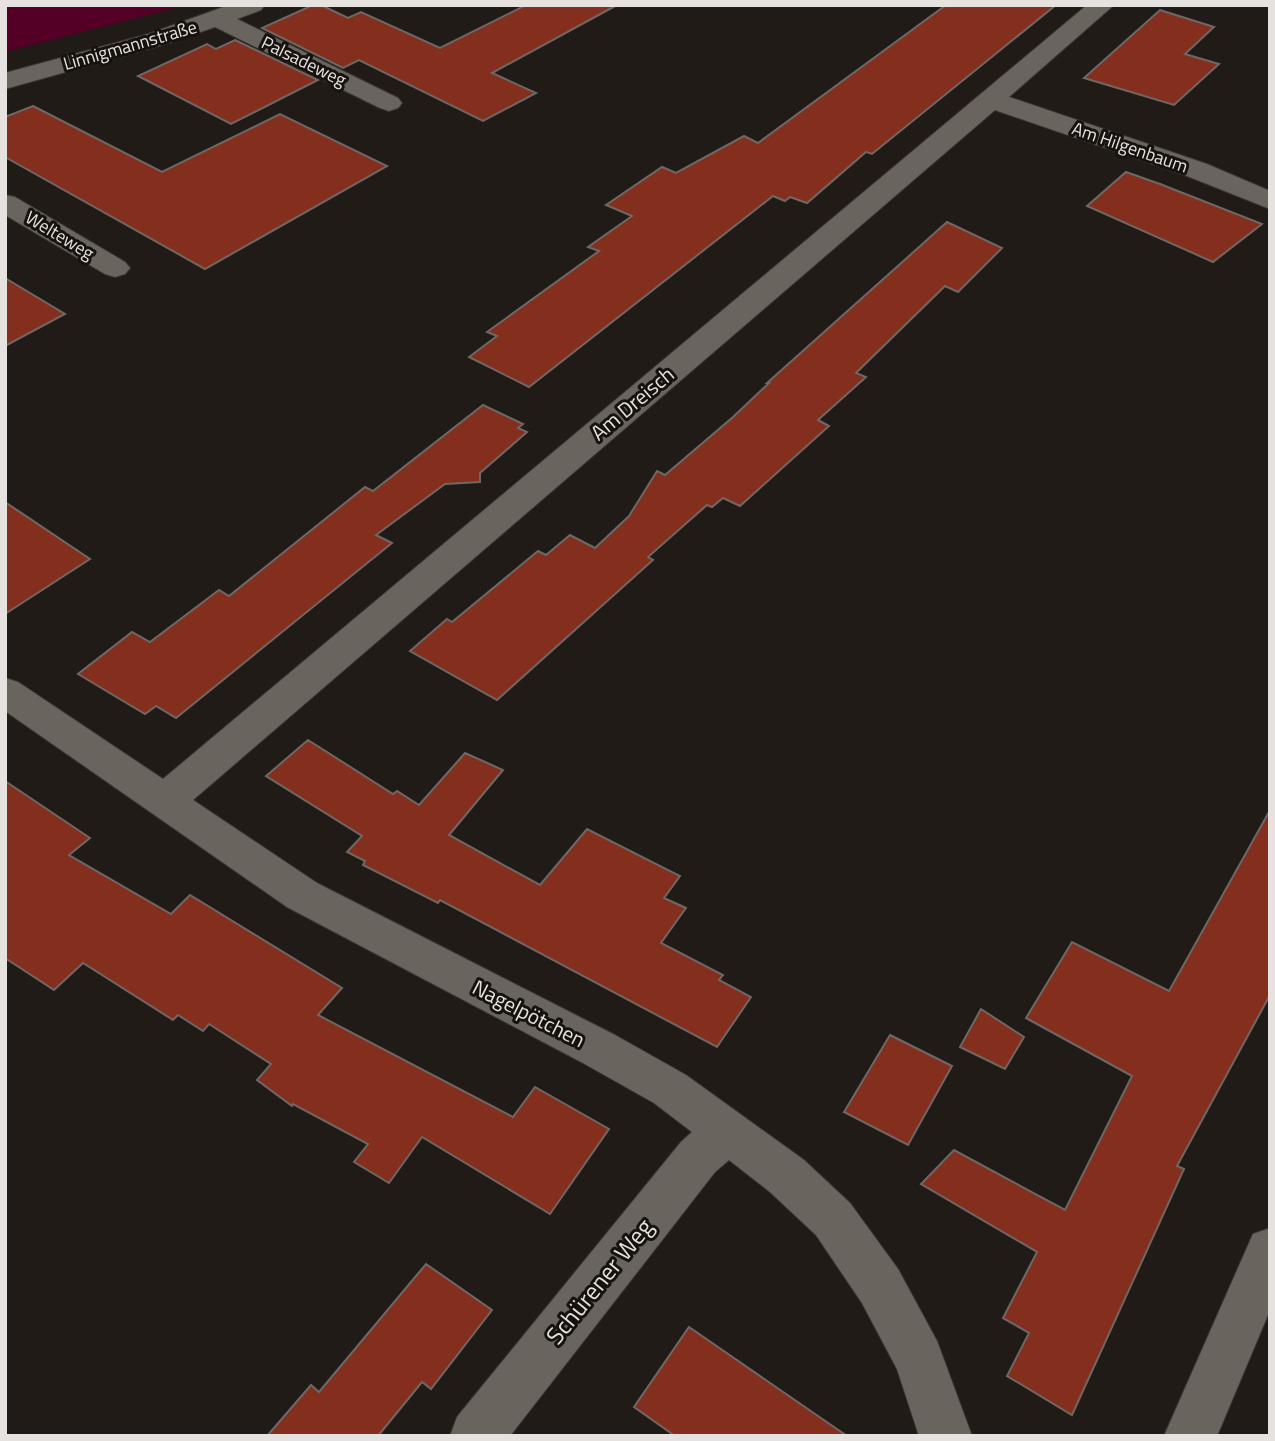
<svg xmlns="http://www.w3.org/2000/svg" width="1275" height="1441" font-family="'Titillium Web',sans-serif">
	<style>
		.green { fill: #540026 }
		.building { fill: #842f1e; stroke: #6f6765; stroke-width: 2 }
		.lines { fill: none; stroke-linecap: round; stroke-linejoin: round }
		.minor-casing { stroke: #3a3634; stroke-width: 2 }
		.secondary-casing { stroke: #3a3634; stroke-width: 2 }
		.minor { fill: #69645e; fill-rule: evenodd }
		.secondary { fill: #69645e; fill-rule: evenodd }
		.labels { text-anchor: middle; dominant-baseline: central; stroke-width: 6; stroke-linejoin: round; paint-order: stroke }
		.far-street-label { font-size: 18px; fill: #e5e2df; stroke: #17120e }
		.street-label { font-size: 21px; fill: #e5e2df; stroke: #17120e }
		.near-street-label { font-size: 24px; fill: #e5e2df; stroke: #17120e }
	</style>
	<rect width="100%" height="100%" fill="#201b17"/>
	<!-- green -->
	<polygon class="green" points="5,5 187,5 5,52"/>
	<!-- building -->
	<g class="building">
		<polygon points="313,5 321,5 348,18 361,12 440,48 526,5 617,5 492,73 536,93 483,121 359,60 343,68 262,28"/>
		<polygon points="946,5 1056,5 872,154 866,152 807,203 790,197 785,201 773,196 529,387 469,357 497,336 487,332 599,251 588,247 632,216 606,205 662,167 676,173 744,136 758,143"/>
		<polygon points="1160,10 1214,27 1185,54 1219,64 1174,105 1084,78"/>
		<polygon points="235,40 318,80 231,124 138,76 207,44 216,49"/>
		<polygon points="33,106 162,172 280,114 387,166 205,269 5,157 5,117"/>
		<polygon points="1126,172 1160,184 1262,224 1213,262 1087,206"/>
		<polygon points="947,222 1002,248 958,292 945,286 856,373 866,377 818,420 829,426 740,506 723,498 712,507 707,505 648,557 653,560 497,700 410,651 447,619 452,622 538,551 546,555 570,535 595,548 629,516 657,471 665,475 733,417 769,383 767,383"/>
		<polygon points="5,278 65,314 5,346"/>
		<polygon points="483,405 523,424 518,428 527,432 480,473 480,482 445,484 376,535 392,543 176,718 156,706 145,714 78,674 132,632 150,642 219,590 229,596 365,487 373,491"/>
		<polygon points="5,502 90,559 5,614"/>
		<polygon points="308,740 393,794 397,791 419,805 465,753 503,770 449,835 540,885 587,829 680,876 664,898 686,908 661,943 723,975 719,980 751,997 717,1047 440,900 438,903 363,865 365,861 347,852 362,836 266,776"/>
		<polygon points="5,781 90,838 69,855 171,914 190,895 342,988 318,1015 513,1117 535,1087 609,1129 550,1214 422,1137 389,1183 354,1162 368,1144 293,1104 292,1106 257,1080 271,1064 209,1024 203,1031 178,1015 173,1020 83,963 54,990 5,958"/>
		<polygon points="1270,810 1270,995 1177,1166 1184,1169 1072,1415 1007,1376 1029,1333 1003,1318 1037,1252 921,1184 954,1150 1065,1210 1132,1076 1026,1018 1072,942 1169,991"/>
		<polygon points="981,1009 1024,1037 1005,1069 960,1047"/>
		<polygon points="890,1035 952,1066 908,1145 844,1112"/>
		<polygon points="426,1264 492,1310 431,1389 422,1382 378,1436 267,1436 311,1385 319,1392"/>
		<polygon points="689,1327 847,1436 675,1436 634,1407"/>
	</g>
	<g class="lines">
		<defs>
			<g id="minor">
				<polygon points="229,5 265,5 261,10 237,19 398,98 402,103 398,108 389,111 380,108 215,27 166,44 5,89 5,73 148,34"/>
				<polygon points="1087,5 1114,5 1009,97 1207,164 1270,191 1270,209 1187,176 995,110 193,800 317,883 615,1035 686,1075 804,1160 850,1203 898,1269 937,1341 972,1436 919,1436 897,1369 862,1303 816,1235 770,1192 729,1160 715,1172 510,1436 450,1436 457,1417 681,1142 692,1132 654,1103 583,1063 287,907 5,711 5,678 18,682 163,779"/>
				<polygon points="5,195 15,197 125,262 130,268 125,274 115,277 105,274 5,215"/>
			</g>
			<polygon id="secondary" points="1270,1228 1270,1310 1217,1436 1164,1436 1253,1234"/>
		</defs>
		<!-- minor casing -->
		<use href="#minor" class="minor-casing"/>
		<!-- secondary casing -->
		<use href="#secondary" class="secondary-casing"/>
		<!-- minor -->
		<use href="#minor" class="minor"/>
		<!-- secondary -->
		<use href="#secondary" class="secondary"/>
	</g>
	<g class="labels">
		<!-- far-street labels -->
		<g class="far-street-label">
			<text transform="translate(130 45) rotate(-16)">Linnigmannstraße</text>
			<text transform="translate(304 61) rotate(26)">Palsadeweg</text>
			<text transform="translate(1130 147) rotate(19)">Am Hilgenbaum</text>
			<text transform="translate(60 235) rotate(31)">Welteweg</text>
		</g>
		<!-- street labels -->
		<g class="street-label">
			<text transform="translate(632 403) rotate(-40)">Am Dreisch</text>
			<text transform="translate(529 1013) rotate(27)">Nagelpötchen</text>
		</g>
		<!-- near-street labels -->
		<g class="near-street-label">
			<text transform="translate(599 1281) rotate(-51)">Schürener Weg</text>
		</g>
	</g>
	<!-- border -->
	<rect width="1275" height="1441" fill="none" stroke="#e5e2df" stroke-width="14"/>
</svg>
